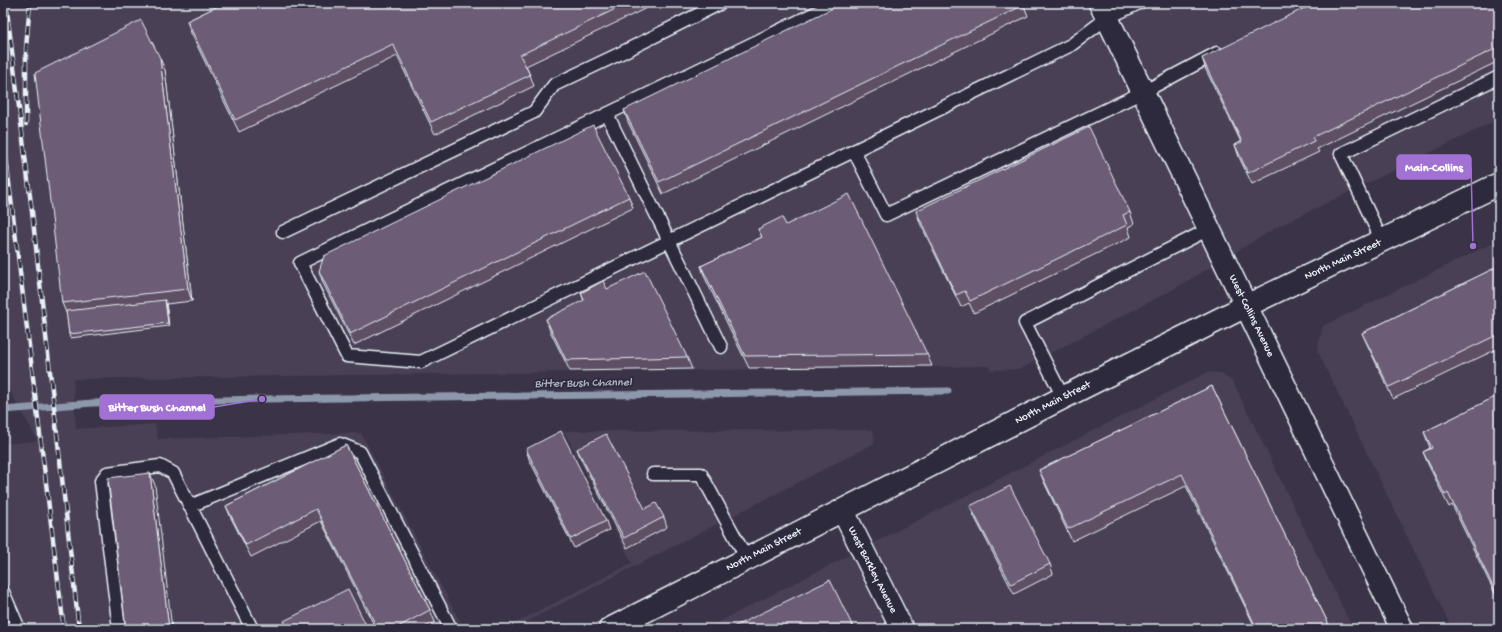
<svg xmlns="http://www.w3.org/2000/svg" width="1502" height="632" font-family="'Gochi Hand',sans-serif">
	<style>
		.built { fill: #4a4056 }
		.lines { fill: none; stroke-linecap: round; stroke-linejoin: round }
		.stream { stroke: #8d98ac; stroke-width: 7 }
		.lane-casing { stroke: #e8f1f8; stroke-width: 15 }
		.street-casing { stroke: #e8f1f8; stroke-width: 25 }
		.secondary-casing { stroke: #e8f1f8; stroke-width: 25 }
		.lane { stroke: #2f2a3d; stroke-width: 12 }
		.street { stroke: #2f2a3d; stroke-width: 22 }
		.secondary { stroke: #2f2a3d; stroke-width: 22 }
		.rail-casing { stroke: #e8f1f8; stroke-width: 4.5 }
		.rail { stroke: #2f2a3d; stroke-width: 3; stroke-dasharray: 9; stroke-linecap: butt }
		.wall { fill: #5e4f65; stroke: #e8f1f8 }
		.shaded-wall { fill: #4c4053; stroke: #e8f1f8 }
		.building { fill: #6d5c76; stroke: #e8f1f8 }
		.labels { text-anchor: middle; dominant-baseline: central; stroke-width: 3.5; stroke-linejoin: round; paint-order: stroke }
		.street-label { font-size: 11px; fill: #e8f1f8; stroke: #2f2a3d }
		.water-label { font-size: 12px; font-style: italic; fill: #acb6c5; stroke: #2f2a3d }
		.leader { fill: none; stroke: #a171d3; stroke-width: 1.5 }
		.callout-dot { fill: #a171d3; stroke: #2f2a3d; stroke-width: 1.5 }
		.callout { fill: #a171d3; stroke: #a171d3; stroke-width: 1.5 }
		.callout-label { font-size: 12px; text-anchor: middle; font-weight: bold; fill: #fff }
	</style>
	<rect width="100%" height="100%" fill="#3b3448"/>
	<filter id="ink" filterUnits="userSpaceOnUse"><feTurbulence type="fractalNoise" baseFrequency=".025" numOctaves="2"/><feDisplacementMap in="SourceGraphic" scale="8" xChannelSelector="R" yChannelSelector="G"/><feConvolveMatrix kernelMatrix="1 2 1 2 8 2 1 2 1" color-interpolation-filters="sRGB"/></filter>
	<g filter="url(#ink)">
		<!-- built -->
		<g class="built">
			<polygon points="3,3 1499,3 1499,119 1277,227 1172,290 1020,369 991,370 989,366 73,379 76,429 155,424 158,439 361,433 464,629 3,629 3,444 38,441 8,387 3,387"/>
			<polygon points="1499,240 1499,629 1452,629 1317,350 1323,326"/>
			<polygon points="1208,372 1220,373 1233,382 1353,629 705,629"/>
			<polygon points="873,430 875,443 512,629 504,629 632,563 564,431"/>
		</g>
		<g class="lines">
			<!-- stream -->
			<polyline class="stream" points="3,410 93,403 262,399 948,391"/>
			<defs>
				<g id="lane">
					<polyline points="836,3 300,263 347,356 421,362 1071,45 1107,18 1139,3"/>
					<polyline points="607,114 721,347"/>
					<polyline points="854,151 886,215 1143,92 1217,53"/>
					<polyline points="283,232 534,112 554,85 617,55 721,3"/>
					<polyline points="1382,241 1341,154 1499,77"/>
					<polyline points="1063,397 1025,323 1209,229"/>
					<polyline points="653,474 701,474 747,559"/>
					<polyline points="3,592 19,629"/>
					<polyline points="119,629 101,481 107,473 160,466 173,473 190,506"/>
					<polyline points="252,629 190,506 340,444 360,452 451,629"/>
				</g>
				<polyline id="street" points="843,511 902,629"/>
				<g id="secondary">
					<polyline points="1100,3 1402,629"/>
					<polyline points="610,629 1082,388 1246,306 1499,184"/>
				</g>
			</defs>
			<!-- lane casing -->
			<use href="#lane" class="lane-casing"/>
			<!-- street casing -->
			<use href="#street" class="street-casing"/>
			<!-- secondary casing -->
			<use href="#secondary" class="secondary-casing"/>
			<!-- lane -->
			<use href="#lane" class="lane"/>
			<!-- street -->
			<use href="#street" class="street"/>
			<!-- secondary -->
			<use href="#secondary" class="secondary"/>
			<defs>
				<g id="rail">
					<polyline points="6,3 32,212 79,629"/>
					<polyline points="26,124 26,48 30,3"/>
					<polyline points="3,134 64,629"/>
				</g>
			</defs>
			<!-- rail casing -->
			<use href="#rail" class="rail-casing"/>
			<!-- rail -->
			<use href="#rail" class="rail"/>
		</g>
		<!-- wall -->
		<g class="wall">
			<polygon points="224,3 657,3 526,66 530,75 534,86 435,134 397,56 239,132 191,33 187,21"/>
			<polygon points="1023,3 1028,16 663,194 628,122 624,110"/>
			<polygon points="1499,3 1499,61 1317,149 1319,152 1252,184 1239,157 1235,145 1241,142 1206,70 1202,58"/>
			<polygon points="165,70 192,301 166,304 169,326 70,338 69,334 67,315 62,303"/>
			<polygon points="629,197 633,208 354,345 323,283 319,271"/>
			<polygon points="916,211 1130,212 1134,224 1128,227 1131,237 974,313 969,303 961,307 920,223"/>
			<polygon points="786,225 927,354 932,366 749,368 705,278 701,266 762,237 758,229"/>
			<polygon points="1499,266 1499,348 1393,399 1367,344 1362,333"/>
			<polygon points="607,289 687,357 692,369 570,371 550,331 546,319 584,301 581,293"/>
			<polygon points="1212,386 1331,629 1256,629 1186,486 1072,541 1044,482 1039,470"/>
			<polygon points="1499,395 1499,602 1452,505 1449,507 1428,464 1423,452 1430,448 1424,432"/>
			<polygon points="346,445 430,610 435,622 421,629 376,629 321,521 251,557 231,518 226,506"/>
			<polygon points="526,449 606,521 609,530 574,548 529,459"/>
			<polygon points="577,449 645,509 664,517 667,527 627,548 581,459"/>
			<polygon points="970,506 1050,564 1053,574 1014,594 974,516"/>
		</g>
		<!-- shaded-wall -->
		<g class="shaded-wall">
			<polygon points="160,58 165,70 192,301 188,289"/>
			<polygon points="165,300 166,303 169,326 168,323"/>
			<polygon points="150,473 155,485 172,629 169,629"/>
		</g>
		<!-- building -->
		<g class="building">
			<polygon points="224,3 628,3 520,55 530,75 431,122 393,44 235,120 187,21"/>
			<polygon points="843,3 1023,3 1024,5 659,182 624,110"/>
			<polygon points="1315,3 1499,3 1499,47 1313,137 1314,141 1248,173 1235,145 1242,142 1202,58"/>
			<polygon points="141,20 160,58 188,289 62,303 35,73"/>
			<polygon points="593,125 629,197 350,334 319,271 324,256"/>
			<polygon points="1089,127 1130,212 1123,215 1127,225 970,301 965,291 956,295 916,211"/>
			<polygon points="849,194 927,354 745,356 701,266 762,237 758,229 782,217 786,225"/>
			<polygon points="1499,266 1499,334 1389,387 1362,333"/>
			<polygon points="645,271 687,357 566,360 546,319 584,300 581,293 603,281 607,289"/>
			<polygon points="165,300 168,323 69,334 66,311"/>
			<polygon points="1212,386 1331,629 1257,629 1182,474 1068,529 1039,470"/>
			<polygon points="1499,395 1499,599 1448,493 1445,495 1423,452 1432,448 1424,432"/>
			<polygon points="561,431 606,521 571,539 526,449"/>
			<polygon points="606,434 645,509 656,503 664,517 624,538 577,449"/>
			<polygon points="346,445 430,610 394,629 378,629 316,509 246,545 226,506"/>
			<polygon points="150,473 169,629 126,629 108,478"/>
			<polygon points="1010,486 1050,564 1011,584 970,506"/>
			<polygon points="830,580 854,629 729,629"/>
			<polygon points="348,589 368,629 288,629 284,621"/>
			<polygon points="3,619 8,629 3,629"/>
		</g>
	</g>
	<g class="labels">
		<!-- street labels -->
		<g class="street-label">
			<text transform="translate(1343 260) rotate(-25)">North Main Street</text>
			<text transform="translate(1251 316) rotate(64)">West Collins Avenue</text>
			<text transform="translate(1053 403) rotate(-27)">North Main Street</text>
			<text transform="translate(764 550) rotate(-27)">North Main Street</text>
			<text transform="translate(872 570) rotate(63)">West Barkley Avenue</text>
		</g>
		<!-- water labels -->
		<g class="water-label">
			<text transform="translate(583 384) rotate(-1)">Bitter Bush Channel</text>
		</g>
	</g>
	<!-- callouts -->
	<path class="leader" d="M1473 246L1471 167M262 399L214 407"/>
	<g class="callout-dot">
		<circle cx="1473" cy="246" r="4"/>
		<circle cx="262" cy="399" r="4"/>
	</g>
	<g class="callout">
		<rect x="1397" y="155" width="74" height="24" rx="4"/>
		<rect x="100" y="395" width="114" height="24" rx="4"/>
	</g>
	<g class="callout-label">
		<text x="1434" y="171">Main-Collins</text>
		<text x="157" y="411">Bitter Bush Channel</text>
	</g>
	<!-- margin -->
	<rect width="1502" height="632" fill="none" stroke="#2f2a3d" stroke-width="16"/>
	<rect x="8" y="8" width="1486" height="616" fill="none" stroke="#e8f1f8" stroke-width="1.5" filter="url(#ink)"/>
</svg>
